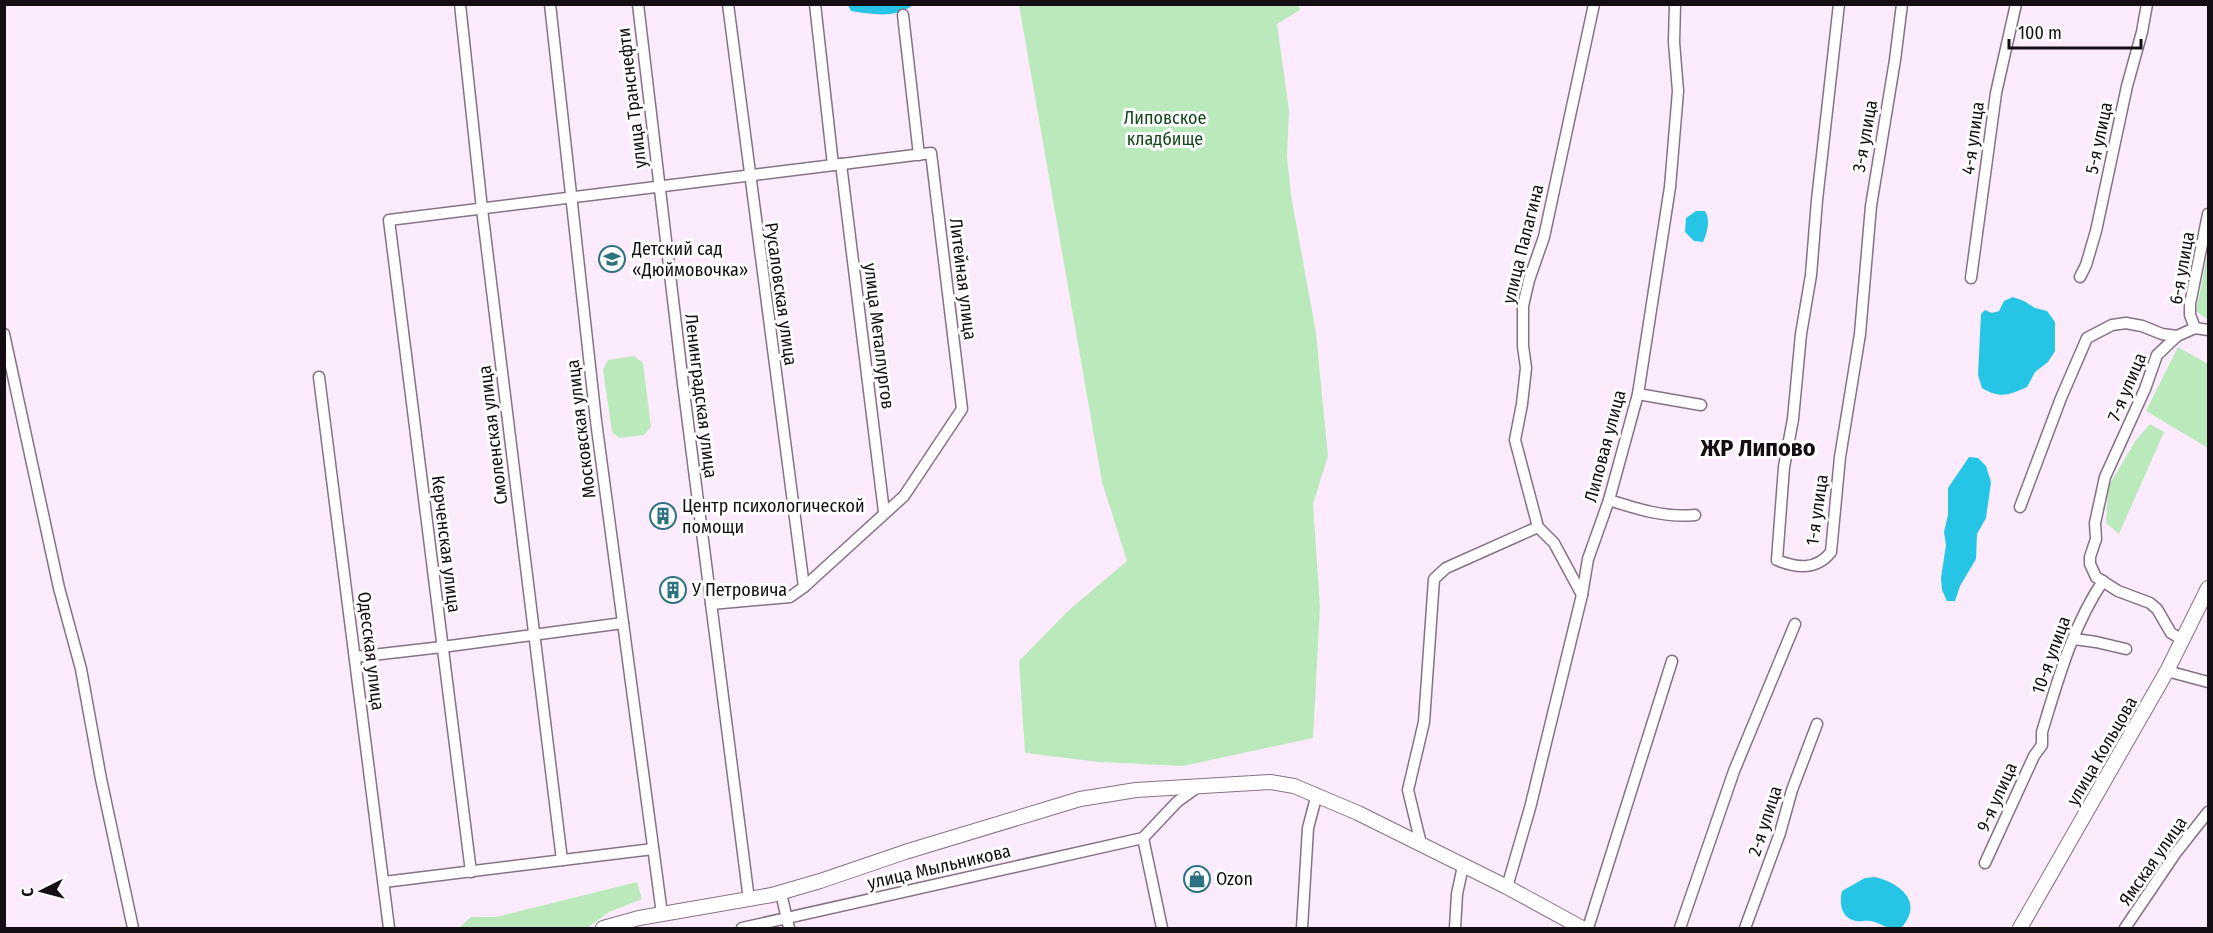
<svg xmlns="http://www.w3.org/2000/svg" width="2213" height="933" font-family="'Fira Sans Condensed',sans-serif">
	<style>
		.green { fill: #baeabc }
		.water { fill: #27c5e5 }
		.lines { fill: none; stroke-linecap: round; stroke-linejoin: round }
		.street-casing { stroke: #857285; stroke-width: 13 }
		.secondary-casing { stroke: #857285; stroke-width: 16 }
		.street { stroke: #fff; stroke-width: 10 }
		.secondary { stroke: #fff; stroke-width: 14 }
		.labels { text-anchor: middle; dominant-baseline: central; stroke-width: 6; stroke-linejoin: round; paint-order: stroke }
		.street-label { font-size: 18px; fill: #140d14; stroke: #fff }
		.park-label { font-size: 18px; fill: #11491a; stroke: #fff }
		.poi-label { font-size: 18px; fill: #140d14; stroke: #fff; text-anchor: start }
		.district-label { font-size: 24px; font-weight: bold; fill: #140d14; stroke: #fff }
	</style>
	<rect width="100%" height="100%" fill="#fcebfc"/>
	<!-- green -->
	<g class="green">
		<polygon points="1298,5 1300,10 1277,24 1289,110 1287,156 1291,195 1316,333 1328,456 1313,504 1320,607 1313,738 1183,766 1099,762 1025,753 1019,661 1069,610 1127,561 1102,482 1019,5"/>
		<polygon points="2208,251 2208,320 2196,311"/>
		<polygon points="2178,347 2208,364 2208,448 2146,411"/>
		<polygon points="634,356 643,363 651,427 644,435 619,438 612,432 603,370 608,360"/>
		<polygon points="2150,424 2164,432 2119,534 2106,523 2108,487 2136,440"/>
		<polygon points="637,882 642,899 609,912 587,928 459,928 471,917 496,917"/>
	</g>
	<!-- water -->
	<g class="water">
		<path d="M848 5H913C895 19 872 14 851 11Z"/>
		<path d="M1696 211H1705C1711 220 1707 233 1703 242L1694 241 1685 232 1686 218Z"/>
		<path d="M2013 297 2024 301 2035 308 2047 311 2055 322V351L2048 362 2035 372 2027 387C2009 395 2000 399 1982 388L1978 375 1981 314 1985 310 1992 313 1999 311 2004 301Z"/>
		<polygon points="1969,457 1978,458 1986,466 1991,482 1986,518 1977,534 1976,559 1960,586 1955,601 1947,601 1942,590 1941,578 1946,545 1944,532 1948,515 1948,488"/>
		<path d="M1875 877C1900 883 1924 902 1902 927 1886 931 1883 923 1870 921 1865 920 1860 922 1856 921 1841 918 1839 903 1842 891L1865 878Z"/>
	</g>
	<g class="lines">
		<defs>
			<g id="street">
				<polyline points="460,4 482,209 562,860"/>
				<polyline points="550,4 596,421 662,914"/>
				<polyline points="638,4 683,384 749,900"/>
				<polyline points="728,4 804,587"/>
				<polyline points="815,4 833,165"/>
				<path d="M1839 4 1817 200 1811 275 1801 334 1793 419 1784 467 1777 560C1796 568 1816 571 1831 552L1840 457 1860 334 1871 206 1895 60 1902 4"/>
				<polyline points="903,15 919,155"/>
				<polyline points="841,164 884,512"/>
				<polyline points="2080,277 2086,265 2096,231 2127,86 2142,32 2147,4"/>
				<polyline points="1971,278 1996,93 2016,4"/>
				<polyline points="2195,328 2190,315 2190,304 2208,214"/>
				<polyline points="4,334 59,588 81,669 101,779 133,928"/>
				<polyline points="319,377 389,928"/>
				<polyline points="1638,394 1701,405"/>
				<path d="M1609 500C1637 509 1665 518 1695 515"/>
				<polyline points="2020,507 2061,398 2087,338 2112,325 2126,323 2142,326 2162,334 2177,336"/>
				<polyline points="1582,595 1554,543 1538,527 1515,440 1522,404 1526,368 1523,346 1523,306 1529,280 1544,237 1594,4"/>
				<polyline points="2074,639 2096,642 2126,649"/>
				<polyline points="2183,640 2171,633 2157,609 2150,603 2118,591 2096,577 2090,564 2090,557 2096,539 2095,523 2105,477 2145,389 2157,355 2177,336 2195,328 2208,330"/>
				<polyline points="355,657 442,647 623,623"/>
				<polyline points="2167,671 2208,682"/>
				<polyline points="1143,838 1162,928"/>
				<polyline points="1143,838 1177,802 1199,786"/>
				<polyline points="1421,844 1408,790 1424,722 1434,579 1446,568 1538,527"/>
				<path d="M1985 863 2034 756 2042 745V732C2058 680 2072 627 2103 581"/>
				<polyline points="471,872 389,220 931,153 962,409 904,496 804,587 790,597 711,604"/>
				<polyline points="384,882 653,849"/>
				<polyline points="1507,887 1530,808 1582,595 1588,559 1609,500 1638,394 1670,187 1678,91 1674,42 1675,4"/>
				<polyline points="781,893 789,928"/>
				<polyline points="742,928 1143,838"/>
				<polyline points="1302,928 1308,828 1317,794"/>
				<polyline points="1455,928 1457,894 1463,866"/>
				<polyline points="1588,928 1672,661"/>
				<polyline points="1680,928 1734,771 1795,624"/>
				<polyline points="1745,928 1780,833 1792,790 1817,724"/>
				<polyline points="2125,928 2175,854 2208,812"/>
			</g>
			<g id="secondary">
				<polyline points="603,928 639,918 772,895 820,881 905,852 1080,799 1136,790 1270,782 1294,786 1358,813 1507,887 1582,928"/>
				<polyline points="2020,928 2167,671 2208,588"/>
			</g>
		</defs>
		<!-- street casing -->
		<use href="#street" class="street-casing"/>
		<!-- secondary casing -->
		<use href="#secondary" class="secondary-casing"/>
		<!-- street -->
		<use href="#street" class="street"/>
		<!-- secondary -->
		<use href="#secondary" class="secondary"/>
	</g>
	<!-- icons -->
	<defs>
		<symbol id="school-ring" viewBox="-11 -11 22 22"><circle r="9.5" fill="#fff" stroke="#2d7281" stroke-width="1.5"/><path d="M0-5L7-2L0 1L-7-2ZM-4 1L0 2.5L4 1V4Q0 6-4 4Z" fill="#2d7281"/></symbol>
		<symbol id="building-ring" viewBox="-11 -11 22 22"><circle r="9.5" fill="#fff" stroke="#2d7281" stroke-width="1.5"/><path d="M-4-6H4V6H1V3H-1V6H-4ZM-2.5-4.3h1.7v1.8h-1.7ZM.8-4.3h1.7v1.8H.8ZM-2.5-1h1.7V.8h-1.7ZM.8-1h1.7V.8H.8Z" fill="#2d7281"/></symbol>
		<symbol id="shop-ring" viewBox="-11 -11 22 22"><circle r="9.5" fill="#fff" stroke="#2d7281" stroke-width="1.5"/><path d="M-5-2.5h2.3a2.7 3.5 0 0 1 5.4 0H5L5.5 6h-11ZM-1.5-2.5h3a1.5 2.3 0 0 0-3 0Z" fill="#2d7281"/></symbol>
	</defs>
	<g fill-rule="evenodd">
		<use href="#school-ring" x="597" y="244" width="30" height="30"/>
		<use href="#building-ring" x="648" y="501" width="30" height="30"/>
		<use href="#building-ring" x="658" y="575" width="30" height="30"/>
		<use href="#shop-ring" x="1182" y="864" width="30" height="30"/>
	</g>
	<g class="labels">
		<!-- street labels -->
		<g class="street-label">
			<text transform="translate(632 98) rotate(-97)">улица Транснефти</text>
			<text transform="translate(1865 136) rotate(-80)">3-я улица</text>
			<text transform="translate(1973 138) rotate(-82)">4-я улица</text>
			<text transform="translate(2099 138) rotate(-78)">5-я улица</text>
			<text transform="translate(1523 244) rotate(-76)">улица Палагина</text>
			<text transform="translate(2182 268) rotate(-80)">6-я улица</text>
			<text transform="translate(963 279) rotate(83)">Литейная улица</text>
			<text transform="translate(781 294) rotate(82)">Русаловская улица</text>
			<text transform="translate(879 336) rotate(83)">улица Металлургов</text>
			<text transform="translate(2127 387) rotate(-67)">7-я улица</text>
			<text transform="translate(701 396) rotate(83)">Ленинградская улица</text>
			<text transform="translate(581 429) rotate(-97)">Московская улица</text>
			<text transform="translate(493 435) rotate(-97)">Смоленская улица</text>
			<text transform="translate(1605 446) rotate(-75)">Липовая улица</text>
			<text transform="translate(1817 510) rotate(-82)">1-я улица</text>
			<text transform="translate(446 544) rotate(83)">Керченская улица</text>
			<text transform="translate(371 651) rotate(83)">Одесская улица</text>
			<text transform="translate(2051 655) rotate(-70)">10-я улица</text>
			<text transform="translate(2102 751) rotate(-60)">улица Кольцова</text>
			<text transform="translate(1997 797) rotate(-66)">9-я улица</text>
			<text transform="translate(1765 821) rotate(-72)">2-я улица</text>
			<text transform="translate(2153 861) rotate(-55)">Ямская улица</text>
			<text transform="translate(939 867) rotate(-13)">улица Мыльникова</text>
		</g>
		<!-- park labels -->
		<g class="park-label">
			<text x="1165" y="118">Липовское<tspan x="1165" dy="21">кладбище</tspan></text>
		</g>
		<!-- poi labels -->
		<g class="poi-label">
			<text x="632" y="249">Детский сад<tspan x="632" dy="21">«Дюймовочка»</tspan></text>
			<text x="682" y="506">Центр психологической<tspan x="682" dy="21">помощи</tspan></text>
			<text x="692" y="590">У Петровича</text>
			<text x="1216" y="879">Ozon</text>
		</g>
		<!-- district labels -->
		<g class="district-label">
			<text x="1758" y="448">ЖР Липово</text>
		</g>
	</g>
	<!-- border -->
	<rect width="2213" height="933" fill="none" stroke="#140d14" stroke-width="12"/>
	<!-- north arrow -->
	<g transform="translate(42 891) rotate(264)" stroke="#ffffff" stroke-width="4.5" paint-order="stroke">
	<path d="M0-4.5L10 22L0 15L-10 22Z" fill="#140d14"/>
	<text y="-9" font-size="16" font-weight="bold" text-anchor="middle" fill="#140d14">С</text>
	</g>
	<!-- scale -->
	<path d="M2009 39v9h132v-9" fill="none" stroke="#140d14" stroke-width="3"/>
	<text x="2018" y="39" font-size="18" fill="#140d14" stroke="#ffffff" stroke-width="4.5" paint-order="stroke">100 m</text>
</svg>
